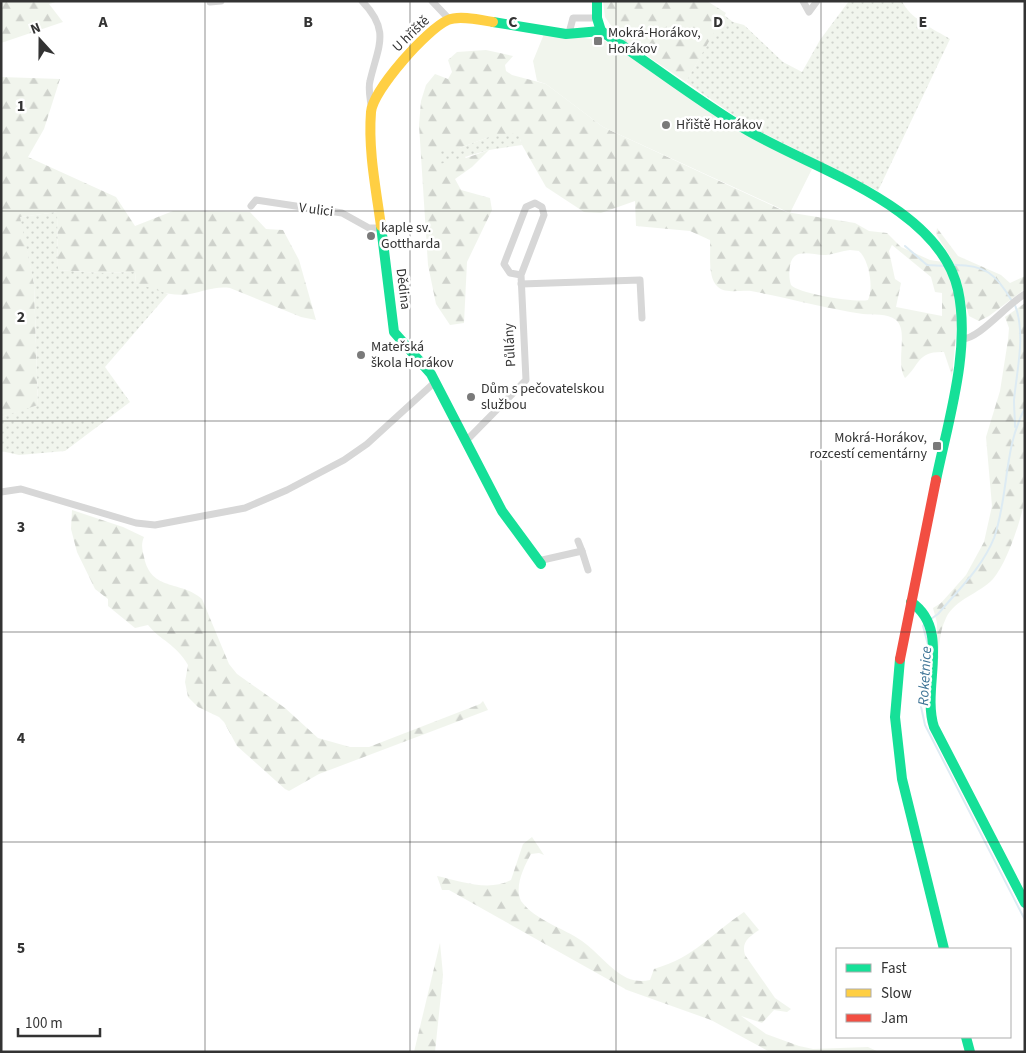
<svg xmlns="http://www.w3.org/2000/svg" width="1026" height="1053" font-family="'Source Sans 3',sans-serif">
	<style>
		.forest { fill: url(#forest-firs); fill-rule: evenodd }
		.garden { fill: url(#garden-dots) }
		.pitch { fill: #f1f5ed }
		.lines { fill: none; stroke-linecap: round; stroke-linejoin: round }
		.stream { stroke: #ddebf3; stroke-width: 2 }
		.street { stroke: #d7d7d7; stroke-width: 7 }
		.fast { stroke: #16e098; stroke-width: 10 }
		.slow { stroke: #ffcf43; stroke-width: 10 }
		.jam { stroke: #f24e42; stroke-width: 10 }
		.grid { fill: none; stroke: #333; stroke-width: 1; stroke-opacity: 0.55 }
		.poi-dot { fill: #7a7a7a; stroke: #fff; stroke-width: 2 }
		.labels { text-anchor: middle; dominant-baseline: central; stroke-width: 5; stroke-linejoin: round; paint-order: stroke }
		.poi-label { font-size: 14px; fill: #333; stroke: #fff; text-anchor: start }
		.street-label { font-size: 14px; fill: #333; stroke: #fff }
		.water-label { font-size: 15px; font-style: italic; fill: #3f7597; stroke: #fff }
		.grid-label { font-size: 16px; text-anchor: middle; font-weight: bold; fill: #333; stroke: #fff; stroke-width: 5; stroke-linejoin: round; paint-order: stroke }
	</style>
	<defs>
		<pattern id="forest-firs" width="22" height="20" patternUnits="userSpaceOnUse" patternTransform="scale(1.25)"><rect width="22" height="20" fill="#f1f5ed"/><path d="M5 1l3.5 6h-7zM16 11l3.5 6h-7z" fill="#cfd2cc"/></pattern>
		<pattern id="garden-dots" width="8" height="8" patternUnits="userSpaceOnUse" patternTransform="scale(1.25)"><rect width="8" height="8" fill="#f1f5ed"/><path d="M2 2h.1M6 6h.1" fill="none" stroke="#cfd2cc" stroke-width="1.8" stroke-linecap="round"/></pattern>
	</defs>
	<rect width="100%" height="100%" fill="#fff"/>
	<!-- forest -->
	<g class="forest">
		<polygon points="1,1 59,1 49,4 63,22 1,43"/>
		<polygon points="603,1 707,1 726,13 686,82 619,37 605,17"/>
		<path d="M486 50 513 56 505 65 506 71 512 75 546 84 603 127 786 212 855 223 869 231 887 233 901 247 930 260 943 262 950 256 936 234 937 228 958 256 1001 275 1010 283 1025 276V289L989 316 979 321 969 316 962 292 955 293 957 324 952 376 944 352C917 351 920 365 905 378 895 362 909 331 896 320 887 313 873 315 863 314 825 308 788 298 751 291 741 290 726 294 718 287 707 278 711 253 710 240L690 231 636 226 635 201 601 213 584 212 546 187 522 145 520 139 489 137 457 149 466 158 489 150 472 167 455 179 461 190 490 198 492 210 467 262 464 323 450 325 436 304 428 265 419 125 421 101 426 85 435 74 448 79 452 72 448 60 457 52ZM892 245 931 277 935 292 942 293V316L896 307 901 283 895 279 889 251ZM850 250 859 251C869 260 874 288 868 300 856 303 799 294 791 285 789 279 789 272 790 266 793 246 813 256 826 255 834 254 842 251 850 250Z"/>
		<path d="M1 77 60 79 44 129 28 157 116 197 135 226 173 211 250 212 266 229 283 230 299 260 316 320 301 317 230 288C215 286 205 291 190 294 173 297 152 291 136 283L135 272 100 273 58 270 57 212 21 217 34 284 38 406 1 417Z"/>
		<path d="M1025 303 1023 508C1018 528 1006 564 993 579 979 594 955 599 946 618 938 634 939 655 937 672V623L933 608 941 603 966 575 984 542 992 506 986 437 1000 391 1008 340 1009 328 1005 317Z"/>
		<path d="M72 510 123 527 144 537C141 544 142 549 144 557 151 592 181 580 202 599L229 664 237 674 285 708 318 738 350 747H369L480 704 483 701 488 710 319 774 289 791 285 789 237 746 224 722 219 717 198 707 188 697 185 682 188 665C175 643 161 641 148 625L135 628 108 606V599L95 589 77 552 71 529Z"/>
		<path d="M532 837 544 855 539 853 531 854C524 867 514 886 521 901 536 921 562 927 582 941 598 952 609 969 627 978 634 981 642 982 650 980L654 969C695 957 711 934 744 912L759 930C749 937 741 942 745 955L775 998 791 1009 787 1012 774 1010 762 1023 741 1016 766 1034 799 1046 813 1049 868 1047 879 1052H770L711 1020 627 990 449 890H442L437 876C460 881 489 892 511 880L523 844Z"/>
		<polygon points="440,943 443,975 435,1052 414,1052"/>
	</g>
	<!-- garden -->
	<g class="garden">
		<path d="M849 1H902C910 19 934 29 950 39L878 191 749 126 686 82 724 15 733 22 744 25 783 62 802 72 820 40Z"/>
		<polygon points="518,133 522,145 489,150 440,164 438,150 457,149 489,137"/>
		<polygon points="57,212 58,270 100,273 135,272 136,283 168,294 105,367 130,402 65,451 19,455 1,451 1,417 38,405 34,284 20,217"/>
	</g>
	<!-- pitch -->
	<polygon class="pitch" points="544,34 593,39 594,37 617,45 812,169 790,213 603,127 546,84 537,81 533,61"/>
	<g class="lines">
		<!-- stream -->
		<g class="stream">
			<polyline points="905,246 927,265 945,266"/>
			<path d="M952 265C985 264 996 274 1012 301"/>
			<path d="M1015 305C1026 334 1017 369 1014 400 1014 409 1015 418 1015 427"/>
			<path d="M931 619 938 614C958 590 982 568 994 538 1009 496 1003 449 1025 408"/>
			<polyline points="925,623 923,626 928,645 920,702 925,725 1025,920"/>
		</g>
		<!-- street -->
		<g class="street">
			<path d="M362 1C391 31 378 46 370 81 368 88 370 97 371 105"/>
			<polyline points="432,1 449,19"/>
			<polyline points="803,1 809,12 817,1"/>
			<polyline points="210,2 221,1"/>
			<polyline points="569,33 573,18 597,18"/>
			<polyline points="251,206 256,200 342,213 369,228 381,228"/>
			<polyline points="521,284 640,280 642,318"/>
			<path d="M962 339C979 339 1006 305 1025 294"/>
			<polyline points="466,441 526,380 521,275 544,215 542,207 535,203 526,207 504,264 510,273 521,275"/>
			<polyline points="1,492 21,489 136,523 155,525 245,508 287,490 344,460 367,444 435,382"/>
			<polyline points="578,541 582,551"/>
			<polyline points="538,561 582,551 588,570"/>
		</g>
		<!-- fast -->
		<g class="fast">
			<polyline points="597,1 597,18 601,31"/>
			<polyline points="493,22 566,34 601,31"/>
			<path d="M601 31C649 63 695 99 745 129 812 169 939 205 958 290 971 350 948 421 936 480"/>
			<polyline points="381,226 394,332 431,374 502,511 541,564"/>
			<path d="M911 602C952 630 921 687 934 727L1025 903"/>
			<polyline points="900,659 895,717 902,779 944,949"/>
			<polyline points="966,1037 970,1052"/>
		</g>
		<!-- slow -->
		<path class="slow" d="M381 226C376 189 368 150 371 112 373 90 427 29 448 20 459 15 481 20 493 22"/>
		<!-- jam -->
		<polyline class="jam" points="900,659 936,480"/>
	</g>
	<!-- grid -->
	<path class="grid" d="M205 1V1052M410 1V1052M616 1V1052M821 1V1052M1 211H1025M1 421H1025M1 632H1025M1 842H1025"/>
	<!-- markers -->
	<g class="poi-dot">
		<rect x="593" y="36" width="10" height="10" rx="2.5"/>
		<circle cx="666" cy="125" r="5"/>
		<circle cx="371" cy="236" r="5"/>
		<circle cx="361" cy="355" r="5"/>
		<circle cx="471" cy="397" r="5"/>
		<rect x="932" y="441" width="10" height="10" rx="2.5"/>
	</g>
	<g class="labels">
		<!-- poi labels -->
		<g class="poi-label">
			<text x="608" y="33">Mokrá-Horákov,<tspan x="608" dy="16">Horákov</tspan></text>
			<text x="676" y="125">Hřiště Horákov</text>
			<text x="381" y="228">kaple sv.<tspan x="381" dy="16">Gottharda</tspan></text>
			<text x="371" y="347">Mateřská<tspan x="371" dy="16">škola Horákov</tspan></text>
			<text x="481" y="389">Dům s pečovatelskou<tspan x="481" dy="16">službou</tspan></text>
			<text x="927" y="438" text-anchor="end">Mokrá-Horákov,<tspan x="927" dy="16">rozcestí cementárny</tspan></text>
		</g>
		<!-- street labels -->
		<g class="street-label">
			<text transform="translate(411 34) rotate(-44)">U hřiště</text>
			<text transform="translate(316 210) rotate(7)">V ulici</text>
			<text transform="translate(403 289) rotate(83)">Dědina</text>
			<text transform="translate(510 345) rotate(-93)">Půllány</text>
		</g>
		<!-- water labels -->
		<g class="water-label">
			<text transform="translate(925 676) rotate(-87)">Roketnice</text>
		</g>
	</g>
	<g class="grid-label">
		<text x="103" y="27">A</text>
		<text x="308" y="27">B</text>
		<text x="513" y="27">C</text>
		<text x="718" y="27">D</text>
		<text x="923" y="27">E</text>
		<text x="21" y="111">1</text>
		<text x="21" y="322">2</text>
		<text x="21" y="532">3</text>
		<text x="21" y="743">4</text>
		<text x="21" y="953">5</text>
	</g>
	<!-- border -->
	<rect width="1026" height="1053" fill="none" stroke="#333333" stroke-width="5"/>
	<!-- legend -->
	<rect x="836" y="948" width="175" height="90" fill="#ffffff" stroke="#adadad"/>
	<rect x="846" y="964" width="25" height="8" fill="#16e098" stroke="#adadad"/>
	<text x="881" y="973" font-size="15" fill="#333333">Fast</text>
	<rect x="846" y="989" width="25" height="8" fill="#ffcf43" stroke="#adadad"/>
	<text x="881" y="998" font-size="15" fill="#333333">Slow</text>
	<rect x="846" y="1014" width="25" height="8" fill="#f24e42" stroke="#adadad"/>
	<text x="881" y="1023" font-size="15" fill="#333333">Jam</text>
	<!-- north arrow -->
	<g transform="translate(40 40) rotate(339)" stroke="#ffffff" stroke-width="4" paint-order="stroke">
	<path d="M0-4L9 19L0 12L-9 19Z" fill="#333333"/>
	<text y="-8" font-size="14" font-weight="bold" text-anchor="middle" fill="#333333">N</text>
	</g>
	<!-- scale -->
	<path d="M18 1028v8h82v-8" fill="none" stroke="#333333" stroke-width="2.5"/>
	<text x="25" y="1028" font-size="15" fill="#333333" stroke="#ffffff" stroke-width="4" paint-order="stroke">100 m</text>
</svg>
